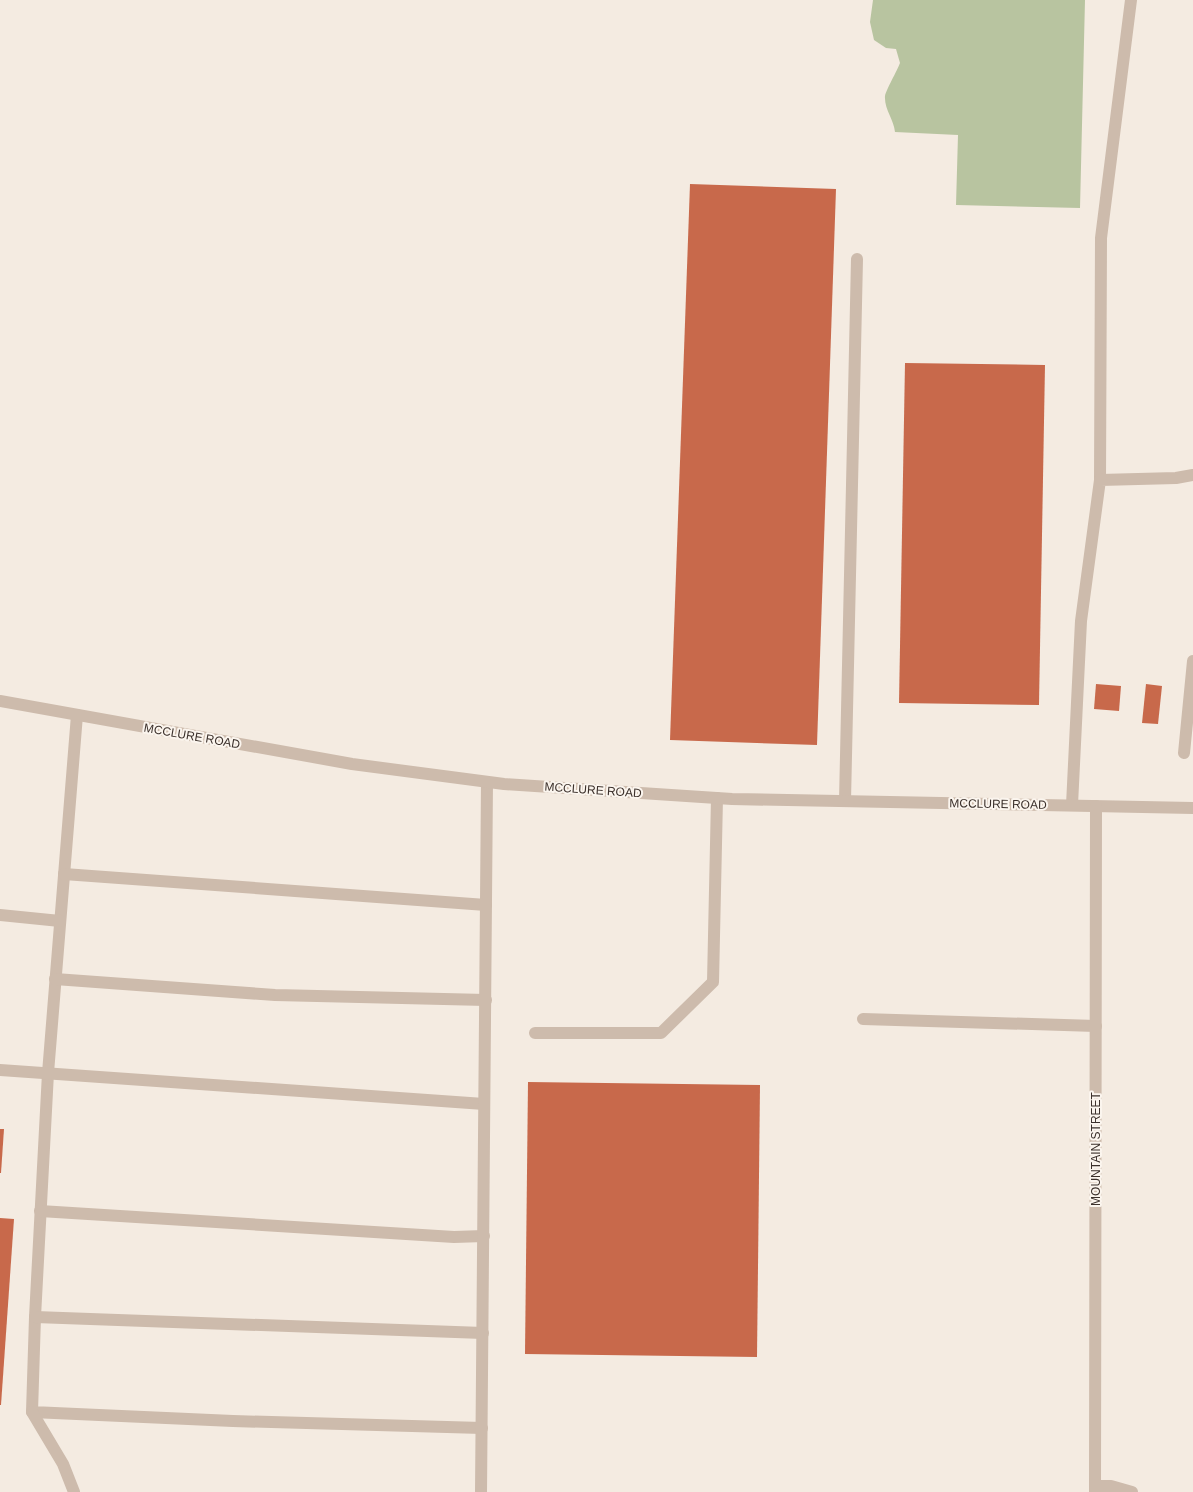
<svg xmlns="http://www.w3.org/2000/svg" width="1193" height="1492" font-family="Helvetica,sans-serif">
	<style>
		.green { fill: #b8c4a0 }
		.building { fill: #c8694b }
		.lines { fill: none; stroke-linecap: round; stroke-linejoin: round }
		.lane { stroke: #cdbbac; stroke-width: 12 }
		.street { stroke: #cdbbac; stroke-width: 12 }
		.labels { text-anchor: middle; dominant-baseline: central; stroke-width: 4; stroke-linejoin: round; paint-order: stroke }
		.street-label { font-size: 12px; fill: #3b302b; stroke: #fbf5ee }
	</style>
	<rect width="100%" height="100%" fill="#f4ebe1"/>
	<!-- green -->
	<path class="green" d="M873 0H1085L1080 208 956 205 958 135 895 132C894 120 884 109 885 96 886 90 897 71 900 63L896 49 886 48 874 40 870 22Z"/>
	<!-- building -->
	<g class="building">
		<polygon points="690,184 836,189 817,745 670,740"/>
		<polygon points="905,363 1045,365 1039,705 899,703"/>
		<polygon points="1096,684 1121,686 1119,711 1094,709"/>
		<polygon points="1146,684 1162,686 1158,724 1142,723"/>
		<polygon points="528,1082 760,1085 757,1357 525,1354"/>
		<polygon points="0,1129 4,1129 1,1173 0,1173"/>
		<polygon points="0,1218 14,1219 1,1405 0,1405"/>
	</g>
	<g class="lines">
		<!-- lane -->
		<g class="lane">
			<polyline points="1100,480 1101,238 1131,0"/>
			<polyline points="77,715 48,1073 35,1317 32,1412 233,1421 482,1428"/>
			<polyline points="1184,753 1193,661"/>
			<polyline points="845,801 857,259"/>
			<polyline points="1072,805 1081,621 1100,480 1176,478 1193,475"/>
			<polyline points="64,874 486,905"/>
			<polyline points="0,915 60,921"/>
			<polyline points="55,979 275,995 486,1000"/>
			<polyline points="863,1019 1096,1026"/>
			<polyline points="535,1033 661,1033 713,982 717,798"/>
			<polyline points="0,1070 484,1104"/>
			<polyline points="40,1211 454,1237 484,1236"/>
			<polyline points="35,1317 483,1333"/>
			<polyline points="32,1412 63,1464 74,1492"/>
			<polyline points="1095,1486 1111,1486 1132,1492"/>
			<polyline points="481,1492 487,782"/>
		</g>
		<!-- street -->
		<g class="street">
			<polyline points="0,701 352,764 504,784 732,799 1193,808"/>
			<polyline points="1095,1492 1096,806"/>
		</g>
	</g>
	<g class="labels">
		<!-- street labels -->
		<g class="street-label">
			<text transform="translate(192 736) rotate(10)">MCCLURE ROAD</text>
			<text transform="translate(593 790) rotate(4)">MCCLURE ROAD</text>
			<text transform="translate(998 804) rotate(1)">MCCLURE ROAD</text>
			<text transform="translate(1096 1149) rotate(-90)">MOUNTAIN STREET</text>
		</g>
	</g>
</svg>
